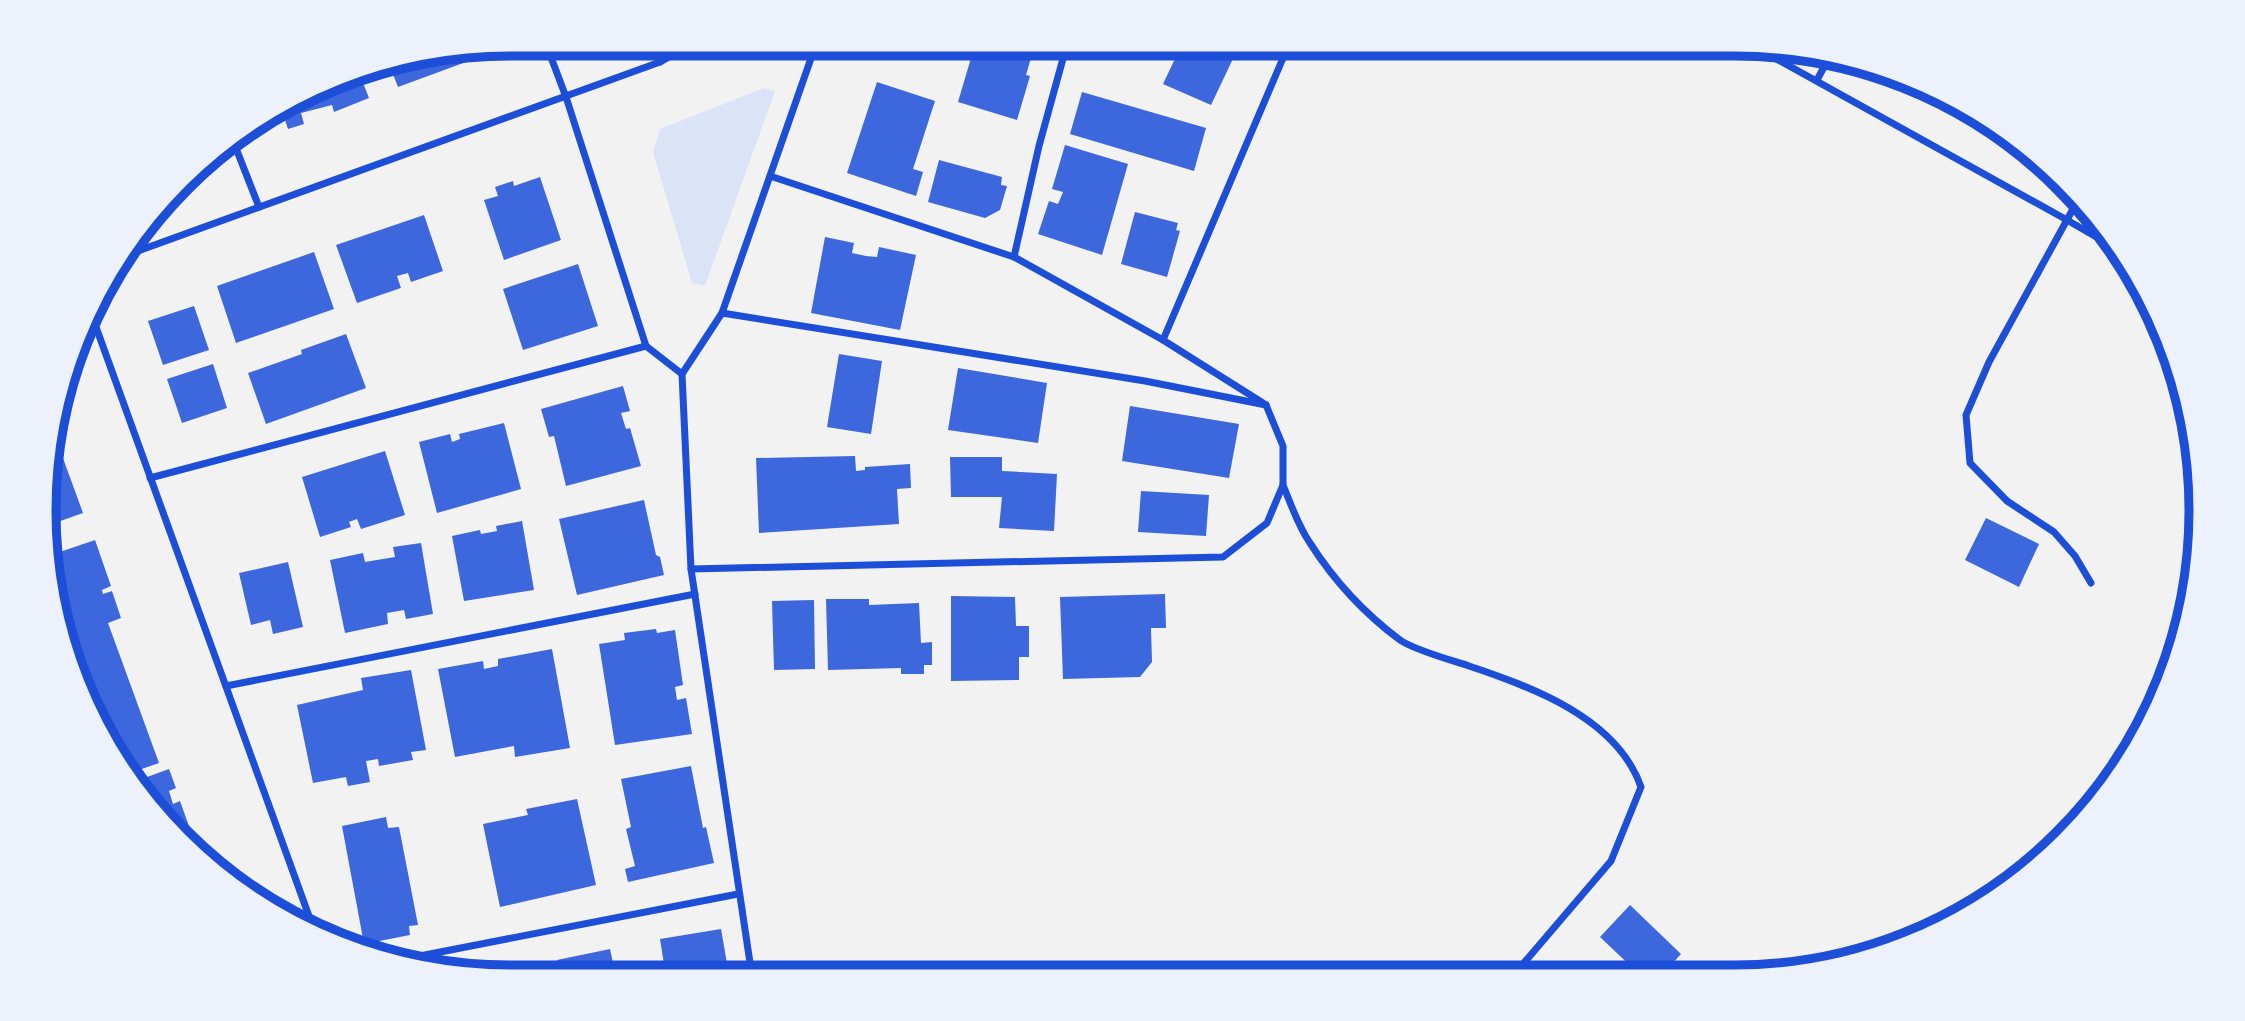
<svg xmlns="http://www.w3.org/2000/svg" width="2245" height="1021" font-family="Montserrat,sans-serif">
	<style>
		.green { fill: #dbe4f7 }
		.building { fill: #3d67dc }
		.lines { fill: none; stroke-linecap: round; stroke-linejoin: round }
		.minor { stroke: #1d4ed8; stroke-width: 7 }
		.rim { fill: none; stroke: #1d4ed8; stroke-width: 9 }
	</style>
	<rect width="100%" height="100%" fill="#f2f2f2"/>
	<!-- green -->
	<polygon class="green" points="764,88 775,91 705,286 692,283 653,152 660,129"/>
	<!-- building -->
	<g class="building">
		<polygon points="981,44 1035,44 1026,75 1030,76 1017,120 958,102 971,58 976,60"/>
		<polygon points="1122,44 1157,44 1151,56"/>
		<polygon points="1182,44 1240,44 1211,105 1163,84"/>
		<polygon points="494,46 496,51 398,87 389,64"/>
		<polygon points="358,70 369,98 334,112 332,105 301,113 304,124 288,129 285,120 262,128 259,119 277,106"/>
		<polygon points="877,82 935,101 913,169 923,172 916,196 847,173"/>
		<polygon points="1082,92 1206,128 1194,171 1070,134"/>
		<polygon points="1065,145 1128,164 1102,255 1038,234 1049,201 1058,204 1063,192 1052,189"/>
		<polygon points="939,160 1002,177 1001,185 1007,186 1000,210 985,218 928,202"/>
		<polygon points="540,177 561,240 504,260 484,200 498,196 495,187 513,181 514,186"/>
		<polygon points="1135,212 1178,223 1176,230 1180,231 1167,277 1121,264"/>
		<polygon points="424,215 443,271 411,282 408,273 397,276 401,288 357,303 336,245"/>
		<polygon points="825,237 854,243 852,253 866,256 877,257 879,247 916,255 900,330 811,313"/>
		<polygon points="314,252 334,309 236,343 217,286"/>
		<polygon points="578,264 598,326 523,350 503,289"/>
		<polygon points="194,306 209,350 163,365 148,321"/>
		<polygon points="346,334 366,388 266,424 248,373 302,354 301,350"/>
		<polygon points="839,354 882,361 871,434 827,427"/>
		<polygon points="213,364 227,408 182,423 167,379"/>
		<polygon points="958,368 1047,383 1038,443 948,430"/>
		<polygon points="623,386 630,411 621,413 626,429 630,428 641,466 566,486 554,436 549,437 541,409"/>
		<polygon points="1130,406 1239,424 1229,478 1122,461"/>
		<polygon points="504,423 521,489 437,513 419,442 450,434 452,442 460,439 459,434"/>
		<polygon points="52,428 83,513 49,525 50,489"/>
		<polygon points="385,451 405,515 361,529 357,519 349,522 351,527 320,537 302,477"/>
		<polygon points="855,456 856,471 865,470 865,467 910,464 911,488 897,489 899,524 759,533 756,458"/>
		<polygon points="950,457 1002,457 1002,471 1057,474 1054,531 999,528 1002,497 951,497"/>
		<polygon points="1141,491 1209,495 1206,536 1138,532"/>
		<polygon points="644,500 656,555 660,557 664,575 577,595 559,519"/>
		<polygon points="1986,518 2039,544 2019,587 1965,560"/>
		<polygon points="522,521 534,590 464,601 452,536 480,530 481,534 497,531 496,526"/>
		<polygon points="95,540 111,586 102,590 103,594 112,591 121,618 108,623 159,763 130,773 106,744 69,661 48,572 48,556"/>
		<polygon points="421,543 433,614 406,619 404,610 387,613 388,624 345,633 330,560 363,553 365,562 395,557 393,547"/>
		<polygon points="288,562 303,627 273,634 270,620 251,625 239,573"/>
		<polygon points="1165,594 1166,628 1151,628 1152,662 1140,677 1063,679 1060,597"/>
		<polygon points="951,596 1015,597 1016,626 1029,626 1029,657 1019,657 1019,680 951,681"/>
		<polygon points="826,599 869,599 869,605 919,603 921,643 932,642 932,665 924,665 924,674 901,674 901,668 828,670"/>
		<polygon points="814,600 815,669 774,670 772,601"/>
		<polygon points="656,629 657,633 675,630 683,685 675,687 677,700 686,698 692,734 615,745 599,644 625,640 624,633"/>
		<polygon points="552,649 570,748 515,757 514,746 455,757 438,669 483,661 484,669 498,666 498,659"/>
		<polygon points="411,670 426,750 411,752 413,760 379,766 378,759 366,761 370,782 348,786 346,777 313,783 297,705 363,690 361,678"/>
		<polygon points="691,766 703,828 706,827 714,863 628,882 625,869 635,866 626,829 631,827 621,779"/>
		<polygon points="169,769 176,788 169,791 173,804 180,801 194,840 187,842 136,781"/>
		<polygon points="577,799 596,885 500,907 483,824 528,815 526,809"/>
		<polygon points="386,817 388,828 399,827 418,925 409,926 410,935 364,944 342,826"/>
		<polygon points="1630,905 1681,954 1663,974 1639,974 1600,937"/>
		<polygon points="721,929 728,969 666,977 660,939"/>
		<polygon points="610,949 616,977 561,977 557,960"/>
		<polygon points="543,968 545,977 499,976 499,975"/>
	</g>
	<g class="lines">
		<!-- minor -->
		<g class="minor">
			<polyline points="546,44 566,97 646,346 682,374 691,569 752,976"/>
			<polyline points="657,44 660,62"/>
			<polyline points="1753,46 2067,220 2124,253"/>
			<polyline points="1817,80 1831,54"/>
			<polyline points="232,138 259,207"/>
			<polyline points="770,176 1014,257 1163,340 1263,403"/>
			<polyline points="2079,198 1989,362 1966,415 1970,463 2007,501 2054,532 2075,556 2091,583"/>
			<polyline points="124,256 660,62 693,44"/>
			<polyline points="1014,257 1039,146 1067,44"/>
			<polyline points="722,313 1145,381 1266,405"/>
			<polyline points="92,316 314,930"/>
			<polyline points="1163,340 1289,44"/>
			<polyline points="682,374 722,313 816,44"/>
			<polyline points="150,478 646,346"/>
			<path d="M1283 485C1291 504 1298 526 1310 543 1333 579 1365 614 1400 640 1414 650 1451 660 1469 666 1532 687 1617 718 1641 787L1611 861 1517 971 1521 974"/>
			<polyline points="691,569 1223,557 1267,523 1283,485 1283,446 1266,405"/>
			<polyline points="226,686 695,594"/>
			<polyline points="394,961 738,894"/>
		</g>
	</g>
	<!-- crop -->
	<path d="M0 0H2245V1021H0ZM510 56H1735A454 454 0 0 1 2189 510V511A454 454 0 0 1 1735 965H510A454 454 0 0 1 56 511V510A454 454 0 0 1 510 56Z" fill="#edf1fc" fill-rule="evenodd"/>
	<path class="rim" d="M510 56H1735A454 454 0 0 1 2189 510V511A454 454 0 0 1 1735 965H510A454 454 0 0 1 56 511V510A454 454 0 0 1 510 56Z"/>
</svg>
